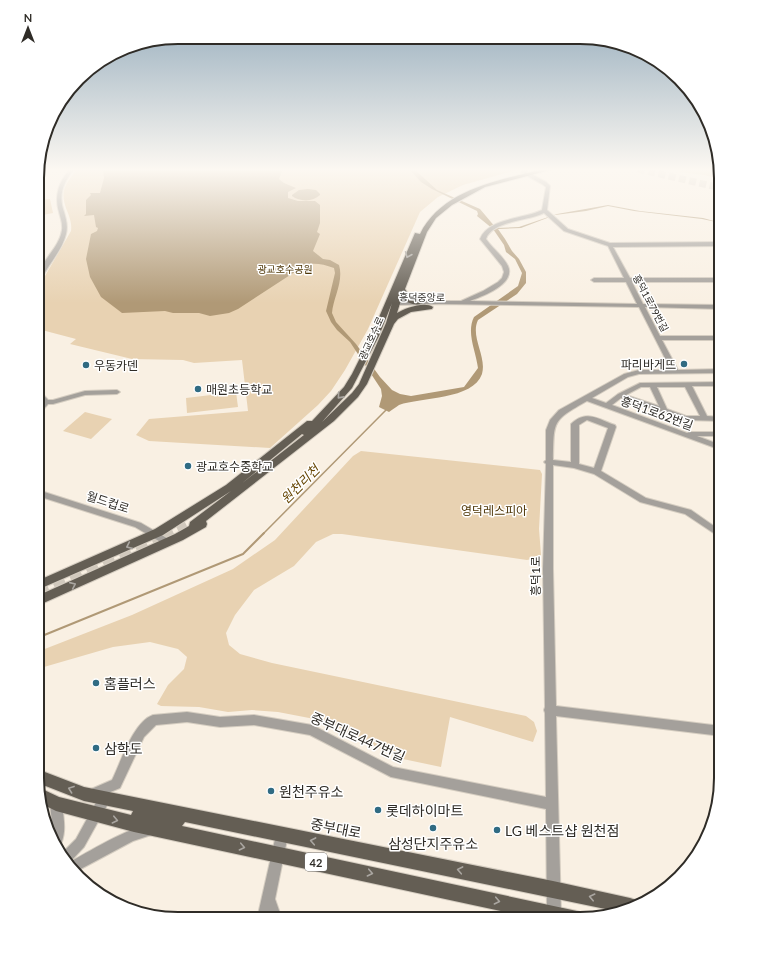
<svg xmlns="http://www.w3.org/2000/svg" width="758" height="956" font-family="Lato,'Noto Sans KR',sans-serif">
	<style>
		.green { fill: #e8d2b2 }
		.water { fill: #b09976 }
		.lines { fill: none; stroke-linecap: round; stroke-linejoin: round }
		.stream-far1 { stroke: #b09976; stroke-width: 1.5 }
		.stream { stroke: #b09976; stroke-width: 2 }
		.major-tunnel-far1 { stroke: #d1c9bd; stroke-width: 10; stroke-dasharray: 10 5; stroke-linecap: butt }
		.major-tunnel { stroke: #d1c9bd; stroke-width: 12; stroke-dasharray: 12 6; stroke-linecap: butt }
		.highway-tunnel { stroke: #d1c9bd; stroke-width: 7; stroke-dasharray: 7 3.5; stroke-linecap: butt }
		.minor-casing { stroke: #d5cdc1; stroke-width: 2 }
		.major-casing { stroke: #d5cdc1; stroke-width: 2 }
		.highway-casing { stroke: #d5cdc1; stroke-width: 1 }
		.minor { fill: #a4a09b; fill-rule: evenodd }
		.major { fill: #645e54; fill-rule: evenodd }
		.highway { fill: #4e473c; fill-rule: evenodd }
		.oneway { stroke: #aaa6a1 }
		.poi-dot { fill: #306b83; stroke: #fff; stroke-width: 1.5 }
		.labels { text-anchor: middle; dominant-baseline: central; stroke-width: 3; stroke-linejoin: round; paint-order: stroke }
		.far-park-label { font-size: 10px; fill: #4e3606; stroke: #fff }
		.far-street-label { font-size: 10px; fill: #2f2c27; stroke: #fff }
		.shield { fill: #fff; stroke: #6d6b68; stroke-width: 1 }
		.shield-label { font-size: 11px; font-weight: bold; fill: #2f2c27 }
		.poi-label { font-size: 12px; fill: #2f2c27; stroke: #fff; text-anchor: start }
		.street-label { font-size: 12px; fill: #2f2c27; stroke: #fff }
		.park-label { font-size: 12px; fill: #4e3606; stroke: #fff }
		.water-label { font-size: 13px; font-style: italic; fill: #664502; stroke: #fff }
		.near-poi-label { font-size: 14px; fill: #2f2c27; stroke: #fff; text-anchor: start }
		.near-street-label { font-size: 14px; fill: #2f2c27; stroke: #fff }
		.rim { fill: none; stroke: #2f2c27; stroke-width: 2 }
	</style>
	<rect width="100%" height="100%" fill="#f9f0e3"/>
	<!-- green -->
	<g class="green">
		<path d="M77 169H520L463 185 438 197 420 212 368 329 345 370 331 391 318 405 270 448 149 441 136 435 149 419 248 411 242 360 194 363 183 360 132 359 70 344 76 339 38 329V314L44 300 43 286 45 276 71 231C72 224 70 219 68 213 59 192 64 186 77 169Z"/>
		<polygon points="682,169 719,169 721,179 704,175 679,172"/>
		<polygon points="50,199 53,213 38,216 38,200"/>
		<polygon points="236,392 238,407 187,413 186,398"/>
		<polygon points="85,412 112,419 91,439 63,431"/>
		<polygon points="361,451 540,470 542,474 539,529 541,555 536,558 527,560 342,534 333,534 316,542 294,566 254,590 235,615 226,633 229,645 240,654 272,663 526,716 534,722 537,731 533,742 450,717 441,767 403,759 357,738 330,722 278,712 252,710 228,712 199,707 161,706 157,704 168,685 184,669 187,657 178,649 150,642 113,647 37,669 37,652 132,615 233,569 275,540 353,456"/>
	</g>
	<!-- water -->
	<g class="water">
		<path d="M103 169H283L279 179 284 183 296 188 288 192V198L298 201H315L320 205V223L317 232 320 234 313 251 323 259 330 260 339 265C344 281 333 298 332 313L336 322 356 344 380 377 392 390 400 394 411 396 464 387 478 368C476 351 466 333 474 317L518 286 522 273 515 259 506 252 504 245 493 229 477 216 478 214 477 211 432 189 421 182 409 169H414L437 190 480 209 496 228 519 227 557 214 608 205 640 211 703 218 721 223 702 219 634 211 608 206 586 211 555 215 521 228 498 229 505 239 512 251 519 259 526 272V283L517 294 478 320C470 337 487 356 482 374 473 400 421 397 399 405 396 407 392 410 389 412L379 407 382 396 381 389 350 342 337 330 331 322 326 311 335 273 334 268C324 264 317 263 307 264L238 309 229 313 210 316 199 313H173L165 311 122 313 101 297 90 277 86 259 91 234 97 231 98 228 96 227 94 215 84 216 86 214V200L91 195 90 193H100L104 178Z"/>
		<path d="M308 189 316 190 320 194V195C313 202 300 202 292 196V195L299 190Z"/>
	</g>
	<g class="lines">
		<!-- stream-far1 -->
		<polyline class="stream-far1" points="263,534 386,410"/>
		<!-- stream -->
		<polyline class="stream" points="37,638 243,554 264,533"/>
		<!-- major-tunnel-far1 -->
		<polyline class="major-tunnel-far1" points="163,534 188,522"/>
		<!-- major-tunnel -->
		<polyline class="major-tunnel" points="37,592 165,533"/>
		<!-- highway-tunnel -->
		<polyline class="highway-tunnel" points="638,169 721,188"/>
		<defs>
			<g id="minor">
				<path d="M70 169H74C63 183 58 195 64 212 66 219 68 226 66 234 62 251 48 264 41 280L38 282C38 261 59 250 62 230 63 223 60 217 59 212 54 195 59 182 70 169Z"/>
				<path d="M522 171H526L546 182 550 186 547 210 568 229 610 243 721 242V246L613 247 630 278H721V282H632L643 304 721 305V309L645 307 660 336H721V340H662L678 370 721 369V373L639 374 628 377 592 398 606 403 618 394 640 383 721 382V386H692L707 416 721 417V421L685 420 621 398 612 405 687 433 690 432H721V436H697L721 445V450L587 401C552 421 554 420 553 460L571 462V424C586 409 598 419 615 425L616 427 601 471 646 498 691 510 721 531V538L685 514 640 502 594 474 574 468 553 465V569L556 706 721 726V736L556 716 561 913 559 918 556 919 549 918 547 913 546 809 391 777 310 735 254 725 220 727 187 722 156 725 144 737 120 788 108 793 111 798 109 802 84 847 70 862C85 854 140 820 154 826L156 830 154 834 133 841 77 871 61 854 76 839 99 797 93 800 89 798 87 794 89 790 112 780C121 762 133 722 153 715L187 712 220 717 254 715 312 725 393 767 546 797 545 713 544 710 545 707 543 569 546 464 544 462 546 460V430L550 420 559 410 624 374 639 370H671L639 307 439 304 397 305 389 306V304L396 301H461L483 291 498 282 502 278 504 272 502 266 480 239C488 218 524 219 542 210L546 187 542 184 522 173ZM544 213 564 231 608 246 624 278H594L591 280 594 282H626L637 304 470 301C483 296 516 284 508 266 503 256 492 248 486 239 492 221 528 221 544 213ZM641 387H650L659 406 626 395ZM657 387H685L700 416H686L667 409ZM587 420 608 428 594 468 579 464V425Z"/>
				<polygon points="38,390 40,391 48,400 53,400 85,391 117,390 120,392 117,394 85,395 53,404 48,404 41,412 38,412 38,406 42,402 38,396"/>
				<polygon points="38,490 141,523 170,540 171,542 170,544 164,544 135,527 38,496"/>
				<path d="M56 798 60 800 62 804C64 822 67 832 59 849L57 850C54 846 51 836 53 831L50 804 52 800Z"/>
				<polygon points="282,829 286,831 288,835 275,899 282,919 257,919 276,835 278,831"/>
			</g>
			<g id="major">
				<path d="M544 169H554L485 187 452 205 436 218 427 232 405 289 411 298 424 300 425 302C418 307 407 304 402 297L397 313C405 308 425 301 433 307L432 309 411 312 398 319 394 324 367 384 358 397 334 421 206 521 207 524 206 527 183 540 37 606V596L175 534 189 526 190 522 231 491 163 535 37 590V581L155 529 226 485 307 421H312L344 387 352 374 371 336 415 233 420 234C442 189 500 180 544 169ZM392 303 386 323 359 384 352 393 322 422 352 388 379 336ZM302 434 304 435 241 484Z"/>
				<polygon points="37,769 84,787 553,881 630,898 636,900 637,904 615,911 185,822 182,826 577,911 583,913 585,919 538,919 134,832 56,811 44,805 40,790 42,789 59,797 131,815 133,811 84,801 38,783"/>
			</g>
			<polygon id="highway" points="721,183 721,187 716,185 717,184"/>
		</defs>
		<!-- minor casing -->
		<use href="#minor" class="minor-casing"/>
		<!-- major casing -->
		<use href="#major" class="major-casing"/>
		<!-- highway casing -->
		<use href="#highway" class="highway-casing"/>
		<!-- minor -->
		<use href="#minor" class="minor"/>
		<!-- major -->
		<use href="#major" class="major"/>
		<!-- highway -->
		<use href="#highway" class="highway"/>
	</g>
	<!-- one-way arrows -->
	<defs><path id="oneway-chevron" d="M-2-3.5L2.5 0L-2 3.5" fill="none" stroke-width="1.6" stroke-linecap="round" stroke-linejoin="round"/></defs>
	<g class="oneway">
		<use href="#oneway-chevron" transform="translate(408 255) rotate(113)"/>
		<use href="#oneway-chevron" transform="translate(340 396) rotate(132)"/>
		<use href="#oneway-chevron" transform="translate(129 546) rotate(156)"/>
		<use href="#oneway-chevron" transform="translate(73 585) rotate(-24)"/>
		<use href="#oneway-chevron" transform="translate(71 789) rotate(-160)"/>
		<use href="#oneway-chevron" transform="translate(115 820) rotate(13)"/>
		<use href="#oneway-chevron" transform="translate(313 841) rotate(-169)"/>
		<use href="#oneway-chevron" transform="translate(242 847) rotate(12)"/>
		<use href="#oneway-chevron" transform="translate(460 870) rotate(-169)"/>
		<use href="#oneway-chevron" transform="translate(370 873) rotate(12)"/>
		<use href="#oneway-chevron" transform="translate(592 897) rotate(-167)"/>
		<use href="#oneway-chevron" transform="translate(497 901) rotate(12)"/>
	</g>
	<!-- sky -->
	<linearGradient id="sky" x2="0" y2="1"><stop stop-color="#91a9ba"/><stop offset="0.56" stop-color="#fcf8f2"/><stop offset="1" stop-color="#fcf8f2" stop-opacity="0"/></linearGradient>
	<rect width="758" height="303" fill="url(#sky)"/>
	<!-- markers -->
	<g class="poi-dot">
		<circle cx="684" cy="364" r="4"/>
		<circle cx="86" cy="365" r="4"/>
		<circle cx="198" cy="389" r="4"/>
		<circle cx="188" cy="466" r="4"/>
		<circle cx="96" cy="683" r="4"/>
		<circle cx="96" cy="748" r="4"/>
		<circle cx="271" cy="791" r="4"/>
		<circle cx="378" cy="810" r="4"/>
		<circle cx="433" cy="828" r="4"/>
		<circle cx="497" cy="830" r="4"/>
	</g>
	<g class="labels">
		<!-- far-park labels -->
		<g class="far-park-label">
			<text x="285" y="269">광교호수공원</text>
		</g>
		<!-- far-street labels -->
		<g class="far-street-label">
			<text transform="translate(422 297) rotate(1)">흥덕중앙로</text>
			<text transform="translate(651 303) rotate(62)">흥덕1로79번길</text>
			<text transform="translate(371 338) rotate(-66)">광교호수로</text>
		</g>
		<!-- shield labels -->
		<rect class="shield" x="305" y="853" width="22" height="18" rx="3"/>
		<g class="shield-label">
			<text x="316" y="862">42</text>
		</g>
		<!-- poi labels -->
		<g class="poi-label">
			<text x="676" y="364" text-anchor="end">파리바게뜨</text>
			<text x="94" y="365">우동카덴</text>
			<text x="206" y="389">매원초등학교</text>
			<text x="196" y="466">광교호수중학교</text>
		</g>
		<!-- street labels -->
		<g class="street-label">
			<text transform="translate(657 413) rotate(20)">흥덕1로62번길</text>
			<text transform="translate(108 502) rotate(18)">월드컵로</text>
			<text transform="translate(535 576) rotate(-90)">흥덕1로</text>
		</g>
		<!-- park labels -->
		<g class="park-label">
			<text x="494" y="510">영덕레스피아</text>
		</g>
		<!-- water labels -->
		<g class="water-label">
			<text transform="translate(300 484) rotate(-45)">원천리천</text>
		</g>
		<!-- near-poi labels -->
		<g class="near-poi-label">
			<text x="104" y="683">홈플러스</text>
			<text x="104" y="748">삼학도</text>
			<text x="279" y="791">원천주유소</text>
			<text x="386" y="810">롯데하이마트</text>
			<text x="505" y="830">LG 베스트샵 원천점</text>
			<text x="433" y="843" text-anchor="middle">삼성단지주유소</text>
		</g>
		<!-- near-street labels -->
		<g class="near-street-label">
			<text transform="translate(358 737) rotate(24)">중부대로447번길</text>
			<text transform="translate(336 828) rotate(11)">중부대로</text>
		</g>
	</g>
	<!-- crop -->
	<path d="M0 0H758V956H0ZM178 44H580A134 134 0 0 1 714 178V778A134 134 0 0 1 580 912H178A134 134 0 0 1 44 778V178A134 134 0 0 1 178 44Z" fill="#fff" fill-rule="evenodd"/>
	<path class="rim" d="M178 44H580A134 134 0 0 1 714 178V778A134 134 0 0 1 580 912H178A134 134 0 0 1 44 778V178A134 134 0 0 1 178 44Z"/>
	<!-- north arrow -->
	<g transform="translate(28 28)" stroke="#ffffff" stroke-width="3" paint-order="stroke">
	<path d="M0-3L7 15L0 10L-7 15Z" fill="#2f2c27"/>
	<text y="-6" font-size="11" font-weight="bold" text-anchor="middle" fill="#2f2c27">N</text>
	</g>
</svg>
